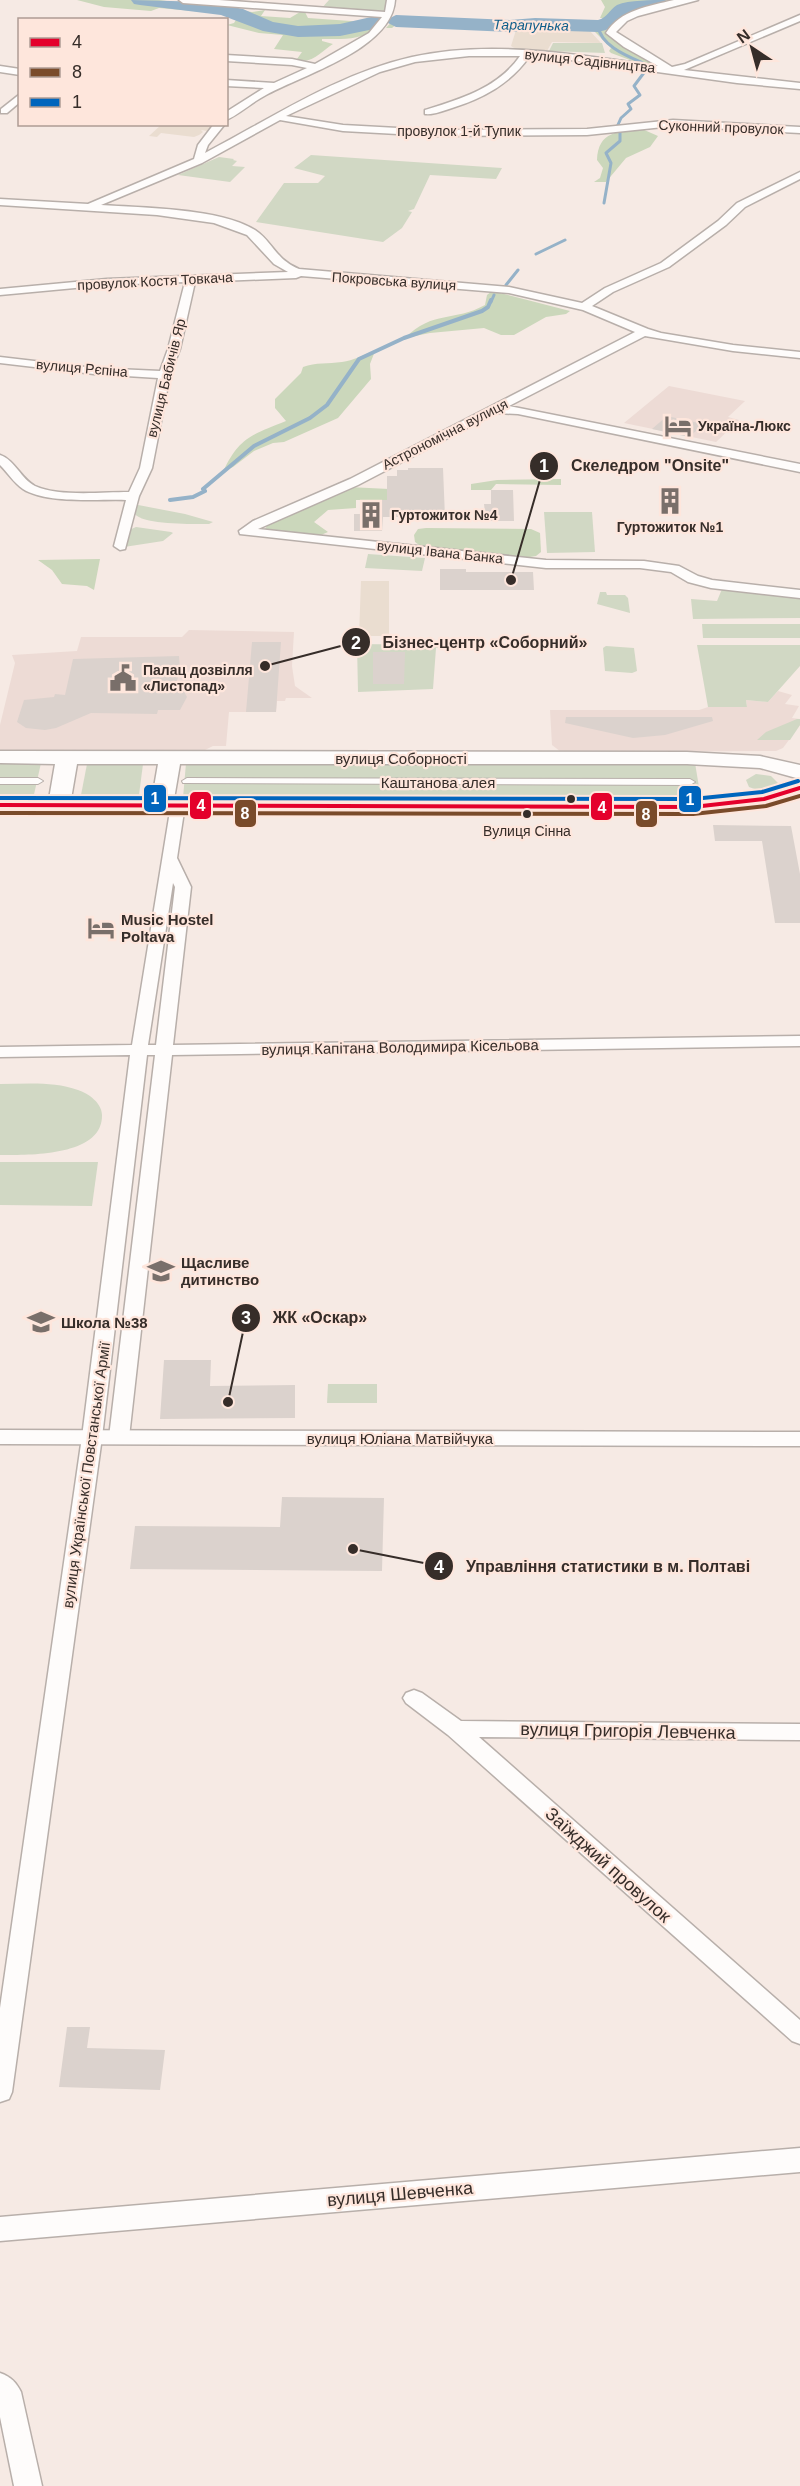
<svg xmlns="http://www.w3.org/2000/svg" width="800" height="2486" font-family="Helvetica,sans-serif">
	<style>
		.commercial { fill: #eddbd5 }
		.industrial { fill: #eaddd0 }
		.green { fill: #d1d8c4 }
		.forest { fill: #cbd7bb }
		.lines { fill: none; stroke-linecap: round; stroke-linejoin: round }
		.stream-far1 { stroke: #95b2c8; stroke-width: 3 }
		.stream { stroke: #95b2c8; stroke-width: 4 }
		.river { fill: #95b2c8; fill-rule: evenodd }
		.building { fill: #dbd2cd }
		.pedestrian-casing { stroke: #b8afaa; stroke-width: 2 }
		.minor-casing { stroke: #b8afaa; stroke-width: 3 }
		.tertiary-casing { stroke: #b8afaa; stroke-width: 3 }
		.primary-casing { stroke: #b8afaa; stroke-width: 3 }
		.pedestrian { fill: #fefcfb; fill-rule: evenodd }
		.minor { fill: #fefcfb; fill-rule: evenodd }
		.tertiary { fill: #fefcfb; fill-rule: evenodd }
		.primary { fill: #fefcfb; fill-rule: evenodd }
		.bus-1-casing { stroke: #fee6dc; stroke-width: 8 }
		.bus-2-casing { stroke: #fee6dc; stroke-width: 8 }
		.bus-3-casing { stroke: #fee6dc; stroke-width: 8 }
		.bus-1 { stroke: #e4002b; stroke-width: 4 }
		.bus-2 { stroke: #7a4b2a; stroke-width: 4 }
		.bus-3 { stroke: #0065bd; stroke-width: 4 }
		.bus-dot { fill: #362d29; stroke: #fee6dc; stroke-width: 2 }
		.labels { text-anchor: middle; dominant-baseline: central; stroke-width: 4.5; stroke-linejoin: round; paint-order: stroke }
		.far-water-label { font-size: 14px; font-style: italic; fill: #0e5d8a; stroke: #fee6dc }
		.far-street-label { font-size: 14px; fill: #362d29; stroke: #fee6dc }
		.far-poi-label { font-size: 14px; font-weight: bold; fill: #362d29; stroke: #fee6dc; text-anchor: start }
		.bus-label { font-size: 14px; fill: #362d29; stroke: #fee6dc }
		.street-label { font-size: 15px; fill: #362d29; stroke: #fee6dc }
		.poi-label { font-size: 15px; font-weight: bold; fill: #362d29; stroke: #fee6dc; text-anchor: start }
		.near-street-label { font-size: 18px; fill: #362d29; stroke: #fee6dc }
		.leader { fill: none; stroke: #362d29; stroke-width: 2 }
		.callout-dot { fill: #362d29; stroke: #fee6dc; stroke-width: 2 }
		.mark-label { font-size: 18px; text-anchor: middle; font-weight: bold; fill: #fff }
		.callout-label { font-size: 16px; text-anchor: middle; font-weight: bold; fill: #362d29; stroke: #fee6dc; stroke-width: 4.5; stroke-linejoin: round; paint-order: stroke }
		.line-badge { stroke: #fee6dc; stroke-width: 2 }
		.badge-label { font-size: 16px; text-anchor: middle; font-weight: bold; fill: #fff }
	</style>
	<rect width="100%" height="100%" fill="#f6eae4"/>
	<!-- commercial -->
	<g class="commercial">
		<polygon points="669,386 745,401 728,417 739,420 716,442 624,423"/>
		<polygon points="189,630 294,632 292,666 295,686 312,698 286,698 285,701 277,701 276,712 229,712 226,746 213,746 203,751 0,750 0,725 15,663 12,655 77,651 81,637 182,637"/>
		<polygon points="778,691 792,695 785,704 799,706 792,718 800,719 800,725 783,748 776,751 561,752 552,745 550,710 699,710 708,707 747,707 746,700 768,702"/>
	</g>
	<!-- industrial -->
	<g class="industrial">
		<polygon points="538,26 589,30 601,43 552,42 547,51 516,49 511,46 516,30"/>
		<polygon points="161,125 161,124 213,125 207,131 201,130 203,132 199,135 194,137 161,133 157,137 149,136"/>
		<polygon points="361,581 389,581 389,636 359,636"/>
	</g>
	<!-- green -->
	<g class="green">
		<polygon points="329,0 386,0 386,11 321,9"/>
		<polygon points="553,43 602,43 605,53 549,51"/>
		<polygon points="311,155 502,168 496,179 430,175 414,209 408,211 412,212 402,228 383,242 256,222 284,183 318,183 325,176 294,168"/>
		<polygon points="219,157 234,159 233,160 237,161 232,166 245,167 230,182 178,175"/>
		<path d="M133 504 185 514 213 522 209 524C195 524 143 525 135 514 134 512 133 507 133 504Z"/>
		<polygon points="544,512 592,512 595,552 547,553"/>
		<polygon points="136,527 171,532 173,533 163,541 124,547 129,530"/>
		<polygon points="368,554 425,558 422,571 365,568"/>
		<polygon points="722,589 800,598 800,618 693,619 691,599 717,601"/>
		<polygon points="600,592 606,592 607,595 625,595 628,598 630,613 597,604"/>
		<polygon points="702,624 800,624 800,638 703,638"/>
		<polygon points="357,644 443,645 443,647 436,648 433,689 358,692"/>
		<polygon points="697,645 800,645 800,666 768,702 746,700 747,707 708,707"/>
		<polygon points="606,646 634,648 637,671 632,673 605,671 603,648"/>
		<polygon points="797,719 800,719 800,725 790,740 757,740 766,732"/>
		<polygon points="0,762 41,763 33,799 0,799"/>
		<polygon points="186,763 695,763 701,799 183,798"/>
		<polygon points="87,764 143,764 139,795 81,795"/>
		<path d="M756 774 771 776 778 783C771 792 759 791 749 787L746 780Z"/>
		<path d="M0 1084C26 1084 53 1081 78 1090 88 1093 102 1103 102 1115 103 1157 27 1155 0 1155Z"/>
		<polygon points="0,1162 98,1162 92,1206 0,1205"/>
		<polygon points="328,1384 377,1384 377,1403 327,1403"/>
	</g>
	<!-- forest -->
	<g class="forest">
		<path d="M77 0H159L252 12 265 10 261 16 290 18 300 12H305L308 18 365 22 375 28C361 41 340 39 322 39V41L333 44C322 51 310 66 297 59L302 52 274 49 283 35 259 33 227 25 234 23 239 15 159 8 151 11 104 7Z"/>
		<polygon points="601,0 682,0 615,18 600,18 605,7"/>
		<polygon points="395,18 502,25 540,22 538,26 516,30 398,23 392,28 386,28"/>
		<polygon points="594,27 605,28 610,35 655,64 638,63 611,53 609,51 611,48 592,29"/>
		<path d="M642 129 658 136 650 147 626 158 606 182H594L600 178 603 168 597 160C598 131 619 131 642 129Z"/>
		<path d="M492 291 570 311 566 314 546 317 514 335H501L484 328 430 333 405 338C433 310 454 322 485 305L487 295Z"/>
		<path d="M375 351 370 364 371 379 338 418 284 442 273 443 254 451 233 467 223 472C239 437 252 435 286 421L275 408V399L301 373 303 367C316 362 328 364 342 362 353 361 365 354 375 351Z"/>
		<polygon points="561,479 561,485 496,484 491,490 471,490 471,484 497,480"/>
		<polygon points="349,487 389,489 389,500 356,500 356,508 328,510 314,522 328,532 321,535 265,529 271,520"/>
		<polygon points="426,528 531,529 540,533 541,552 536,556 524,558 422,547 415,542 414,535 418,529"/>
		<polygon points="100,559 94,590 87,586 62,584 52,570 38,560"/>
	</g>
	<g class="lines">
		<!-- stream-far1 -->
		<g class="stream-far1">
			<path d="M598 26C601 46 627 56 643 63"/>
			<polyline points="617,127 621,118 631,109 628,104 640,95 634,86 646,70"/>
			<polyline points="604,203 611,163 606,153 620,141 620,131"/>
			<polyline points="536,254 565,240"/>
			<polyline points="506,285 518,270"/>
			<polyline points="491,302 494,295"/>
		</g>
		<!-- stream -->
		<polyline class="stream" points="170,500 193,497 205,491 203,489 254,446 310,418 327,405 359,359 404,338 482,311 488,307 491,300"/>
		<!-- river -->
		<path class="river" d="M131 0 209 2 243 9 273 22 298 26 340 24 380 15 388 19 396 15 510 20 535 18 598 20C607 18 609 10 617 5 629 0 652 0 666 0L663 4 630 12 617 27 598 32 535 30 510 32 396 27 388 23 374 29 340 36 298 37 263 31 221 15 140 5 134 4Z"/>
	</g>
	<!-- building -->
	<g class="building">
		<polygon points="667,416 689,421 704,424 689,437 652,429"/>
		<polygon points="408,468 443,468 445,517 383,517 382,531 354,531 354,514 360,514 361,500 387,500 387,476 397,476 397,470 408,470"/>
		<polygon points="491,490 513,490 514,521 486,521 484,504 491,504"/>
		<polygon points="440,569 466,569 466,572 533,572 534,590 440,590"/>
		<polygon points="252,642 281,642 276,712 246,712"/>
		<polygon points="373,652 405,652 404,684 373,684"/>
		<polygon points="179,656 180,670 175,688 182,688 187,697 180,710 158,710 157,714 91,713 56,728 45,730 26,728 17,722 24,700 54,697 55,694 65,695 73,659"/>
		<polygon points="566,717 712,717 713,721 665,735 633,738 565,723"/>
		<polygon points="713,825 791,826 800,874 800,923 775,923 762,841 715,841"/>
		<polygon points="164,1360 211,1360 210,1386 295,1385 295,1418 160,1419"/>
		<polygon points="282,1497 384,1498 382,1571 130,1569 135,1526 280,1527"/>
		<polygon points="67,2027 90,2027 87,2048 165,2050 160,2090 59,2087"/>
	</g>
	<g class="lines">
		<defs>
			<g id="pedestrian">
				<polygon points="0,778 38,778 43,781 38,784 0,784"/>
				<polygon points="187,778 690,779 695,782 690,785 183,783 182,781"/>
			</g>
			<g id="minor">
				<path d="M179 0H219L385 12 387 0H395C392 49 304 74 266 95 252 102 240 114 226 120V112L264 88 226 86V80L274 83 307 68 292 65 226 61V55L292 59 315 64 369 33 382 17 183 3Z"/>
				<path d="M674 0H698L638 16 627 21 616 32 672 67 685 64 800 15V21L684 70 800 83V89L737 83 549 57H529C510 84 483 98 452 108 443 111 433 115 425 114V110C460 99 498 88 520 56H469L415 62 380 72 286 116 343 125 434 130 587 129 673 120 800 127V133L673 126 587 135 434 136 343 131 280 120 202 163 101 205C143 208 220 208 255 230 273 242 275 259 299 269L509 287 582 303 605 288 661 263 718 221 737 203 800 172V179L745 207 726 225 669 267 613 292 592 306 648 329 661 333 733 345 800 352V358L733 351 645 336 509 406 800 464V472L518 414 496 413 358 485 258 529 546 560 644 561 679 566 698 576 712 580 800 590V598L711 588 688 582 671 572 640 568H546L240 534 239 531 253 521 350 479 635 332 583 310 509 293 301 276 296 278 195 282 180 349 170 375 152 468 139 496 125 549 120 550 114 546 126 500C99 499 46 504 23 489 14 483 8 473 0 465V455C15 460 21 479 35 486 59 497 102 492 129 492L140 468 158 378 94 374 0 363V357L94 368 160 371 168 349 185 282 107 285 0 295V289L107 279 288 272 274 264 247 235 214 223 157 215 0 205V199L88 204 194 159 198 145 214 124H225L208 145 205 153C272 118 337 74 412 57 491 39 579 55 658 66L624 47 606 33C620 10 649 6 674 0Z"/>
				<polygon points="0,66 20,69 20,75 0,72"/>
				<polygon points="20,94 20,102 7,113 1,113 1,109"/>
				<path d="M178 801 185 805 177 858 191 887 173 1045 800 1036V1046L172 1055 129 1437 126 1441 119 1443 112 1441 109 1437 155 1055H147L102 1437 12 2092 9 2099 0 2102V2008L82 1437 130 1055 0 1057V1047L132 1045 171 805ZM173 883 175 887 156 1045H148Z"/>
				<polygon points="414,1690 422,1693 461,1721 800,1724 800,1740 479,1737 800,2020 800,2044 792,2041 448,1735 406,1703 403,1698 406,1693"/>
				<path d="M0 2373C11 2377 16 2382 21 2392L42 2486H14L0 2417Z"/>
			</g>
			<g id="tertiary">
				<polygon points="0,1430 800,1432 800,1446 0,1444"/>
				<polygon points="800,2148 800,2172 0,2241 0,2217"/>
			</g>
			<path id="primary" d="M0 751 687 752 760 756 800 765V779L760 768 687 764H180L174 799 693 800 762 793 800 781V795L764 806 693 814 0 812V798L49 799 55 764 0 763ZM77 764H158L152 799H71Z"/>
		</defs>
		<!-- pedestrian casing -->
		<use href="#pedestrian" class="pedestrian-casing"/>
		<!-- minor casing -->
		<use href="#minor" class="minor-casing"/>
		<!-- tertiary casing -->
		<use href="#tertiary" class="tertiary-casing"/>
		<!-- primary casing -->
		<use href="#primary" class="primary-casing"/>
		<!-- pedestrian -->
		<use href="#pedestrian" class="pedestrian"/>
		<!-- minor -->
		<use href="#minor" class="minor"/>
		<!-- tertiary -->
		<use href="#tertiary" class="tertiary"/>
		<!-- primary -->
		<use href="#primary" class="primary"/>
		<defs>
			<polyline id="bus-1" points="0,805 693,807 764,799 800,788"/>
			<polyline id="bus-2" points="0,813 693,814 766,806 800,796"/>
			<polyline id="bus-3" points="0,798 693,799 762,792 798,781"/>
		</defs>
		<!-- bus-1 casing -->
		<use href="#bus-1" class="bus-1-casing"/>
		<!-- bus-2 casing -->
		<use href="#bus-2" class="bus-2-casing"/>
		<!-- bus-3 casing -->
		<use href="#bus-3" class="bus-3-casing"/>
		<!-- bus-1 -->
		<use href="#bus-1" class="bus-1"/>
		<!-- bus-2 -->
		<use href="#bus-2" class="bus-2"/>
		<!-- bus-3 -->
		<use href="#bus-3" class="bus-3"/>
	</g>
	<!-- icons -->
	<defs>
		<symbol id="hotel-bare" viewBox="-9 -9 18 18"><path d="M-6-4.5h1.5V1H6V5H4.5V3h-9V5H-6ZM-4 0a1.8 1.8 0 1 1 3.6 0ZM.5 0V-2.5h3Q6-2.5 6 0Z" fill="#796f6a" stroke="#fee6dc" stroke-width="2.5" paint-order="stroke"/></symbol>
		<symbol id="building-bare" viewBox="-9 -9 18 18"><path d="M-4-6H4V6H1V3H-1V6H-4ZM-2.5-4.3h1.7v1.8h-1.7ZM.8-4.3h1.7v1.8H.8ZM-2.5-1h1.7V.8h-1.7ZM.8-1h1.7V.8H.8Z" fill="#796f6a" stroke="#fee6dc" stroke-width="2.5" paint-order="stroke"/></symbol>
		<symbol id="civic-bare" viewBox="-9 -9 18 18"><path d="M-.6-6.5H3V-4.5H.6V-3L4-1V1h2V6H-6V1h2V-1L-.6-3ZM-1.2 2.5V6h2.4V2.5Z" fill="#796f6a" stroke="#fee6dc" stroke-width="2.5" paint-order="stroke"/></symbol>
		<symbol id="school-bare" viewBox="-9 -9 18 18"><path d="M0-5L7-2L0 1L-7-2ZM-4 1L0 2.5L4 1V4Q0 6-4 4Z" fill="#796f6a" stroke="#fee6dc" stroke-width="2.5" paint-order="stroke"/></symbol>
	</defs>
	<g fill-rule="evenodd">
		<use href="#hotel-bare" x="659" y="407" width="38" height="38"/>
		<use href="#building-bare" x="651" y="482" width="38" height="38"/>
		<use href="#building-bare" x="352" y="496" width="38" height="38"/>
		<use href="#civic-bare" x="104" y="659" width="38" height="38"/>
		<use href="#hotel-bare" x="82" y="909" width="38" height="38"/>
		<use href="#school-bare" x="142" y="1252" width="38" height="38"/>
		<use href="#school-bare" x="22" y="1303" width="38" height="38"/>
	</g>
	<!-- markers -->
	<g class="bus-dot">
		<circle cx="571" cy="799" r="5"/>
		<circle cx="527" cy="814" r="5"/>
	</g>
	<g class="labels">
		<!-- far-water labels -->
		<g class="far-water-label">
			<text transform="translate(531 25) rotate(1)">Тарапунька</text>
		</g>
		<!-- far-street labels -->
		<g class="far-street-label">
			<text transform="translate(590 61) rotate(6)">вулиця Садівництва</text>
			<text transform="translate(721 127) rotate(2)">Суконний провулок</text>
			<text x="459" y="131">провулок 1-й Тупик</text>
			<text transform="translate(155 281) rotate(-3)">провулок Костя Товкача</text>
			<text transform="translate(394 281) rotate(4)">Покровська вулиця</text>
			<text transform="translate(82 368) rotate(5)">вулиця Рєпіна</text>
			<text transform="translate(166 378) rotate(-76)">вулиця Бабичів Яр</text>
			<text transform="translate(445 434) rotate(-27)">Астрономічна вулиця</text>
			<text transform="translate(440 552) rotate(6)">вулиця Івана Банка</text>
		</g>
		<!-- far-poi labels -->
		<g class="far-poi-label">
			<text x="698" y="426">Україна-Люкс</text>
			<text x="391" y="515">Гуртожиток №4</text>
			<text x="670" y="527" text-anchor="middle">Гуртожиток №1</text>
			<text x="143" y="670">Палац дозвілля<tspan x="143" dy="16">«Листопад»</tspan></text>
		</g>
		<!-- bus labels -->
		<g class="bus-label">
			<text x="527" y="831">Вулиця Сінна</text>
		</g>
		<!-- street labels -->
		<g class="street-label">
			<text x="401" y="758">вулиця Соборності</text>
			<text x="438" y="782">Каштанова алея</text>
			<text transform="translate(400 1047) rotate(-1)">вулиця Капітана Володимира Кісельова</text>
			<text x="400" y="1438">вулиця Юліана Матвійчука</text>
			<text transform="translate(86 1475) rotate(-82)">вулиця Української Повстанської Армії</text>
		</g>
		<!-- poi labels -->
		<g class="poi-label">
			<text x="121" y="919">Music Hostel<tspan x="121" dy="17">Poltava</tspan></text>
			<text x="181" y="1262">Щасливе<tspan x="181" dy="17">дитинство</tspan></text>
			<text x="61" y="1322">Школа №38</text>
		</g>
		<!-- near-street labels -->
		<g class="near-street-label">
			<text transform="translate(628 1731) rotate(1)">вулиця Григорія Левченка</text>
			<text transform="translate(608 1865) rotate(42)">Заїжджий провулок</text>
			<text transform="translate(400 2194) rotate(-5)">вулиця Шевченка</text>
		</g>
	</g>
	<!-- callouts -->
	<path class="leader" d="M511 580L544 466M265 666L356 642M228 1402L246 1318M353 1549L439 1566"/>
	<g class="callout-dot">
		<circle cx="511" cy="580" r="6"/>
		<circle cx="265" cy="666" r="6"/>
		<circle cx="228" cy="1402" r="6"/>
		<circle cx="353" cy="1549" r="6"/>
		<circle cx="544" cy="466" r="15"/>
		<circle cx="356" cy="642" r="15"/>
		<circle cx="246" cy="1318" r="15"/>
		<circle cx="439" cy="1566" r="15"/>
	</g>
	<g class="mark-label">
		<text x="544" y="472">1</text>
		<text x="356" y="649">2</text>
		<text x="246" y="1324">3</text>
		<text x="439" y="1573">4</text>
	</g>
	<g class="callout-label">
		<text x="650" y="471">Скеледром "Onsite"</text>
		<text x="485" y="648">Бізнес-центр «Соборний»</text>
		<text x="320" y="1323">ЖК «Оскар»</text>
		<text x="608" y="1572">Управління статистики в м. Полтаві</text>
	</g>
	<g class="line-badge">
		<rect x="143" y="784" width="24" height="29" rx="6" fill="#0065bd"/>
		<rect x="678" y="785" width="24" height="28" rx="6" fill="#0065bd"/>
		<rect x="189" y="791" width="23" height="29" rx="6" fill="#e4002b"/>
		<rect x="590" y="792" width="23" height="29" rx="6" fill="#e4002b"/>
		<rect x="234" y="799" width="23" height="29" rx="6" fill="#7a4b2a"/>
		<rect x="635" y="800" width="23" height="28" rx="6" fill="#7a4b2a"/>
	</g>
	<g class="badge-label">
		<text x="155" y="804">1</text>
		<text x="690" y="805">1</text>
		<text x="201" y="811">4</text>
		<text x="602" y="813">4</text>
		<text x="245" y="819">8</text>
		<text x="646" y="820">8</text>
	</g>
	<!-- legend -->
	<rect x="18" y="18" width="210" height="108" fill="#fee6dc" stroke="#ae9c94" stroke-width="1.5"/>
	<rect x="30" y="38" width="30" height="9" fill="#e4002b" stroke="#ae9c94" stroke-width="1.5"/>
	<text x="72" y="48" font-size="18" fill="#362d29">4</text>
	<rect x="30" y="68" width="30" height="9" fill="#7a4b2a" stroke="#ae9c94" stroke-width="1.5"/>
	<text x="72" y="78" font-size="18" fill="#362d29">8</text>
	<rect x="30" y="98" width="30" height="9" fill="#0065bd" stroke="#ae9c94" stroke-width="1.5"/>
	<text x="72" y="108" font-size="18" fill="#362d29">1</text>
	<!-- north arrow -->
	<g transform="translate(752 48) rotate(324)" stroke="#fee6dc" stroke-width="4.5" paint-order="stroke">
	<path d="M0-4.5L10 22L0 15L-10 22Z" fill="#362d29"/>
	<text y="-9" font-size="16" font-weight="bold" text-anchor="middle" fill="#362d29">N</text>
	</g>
</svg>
